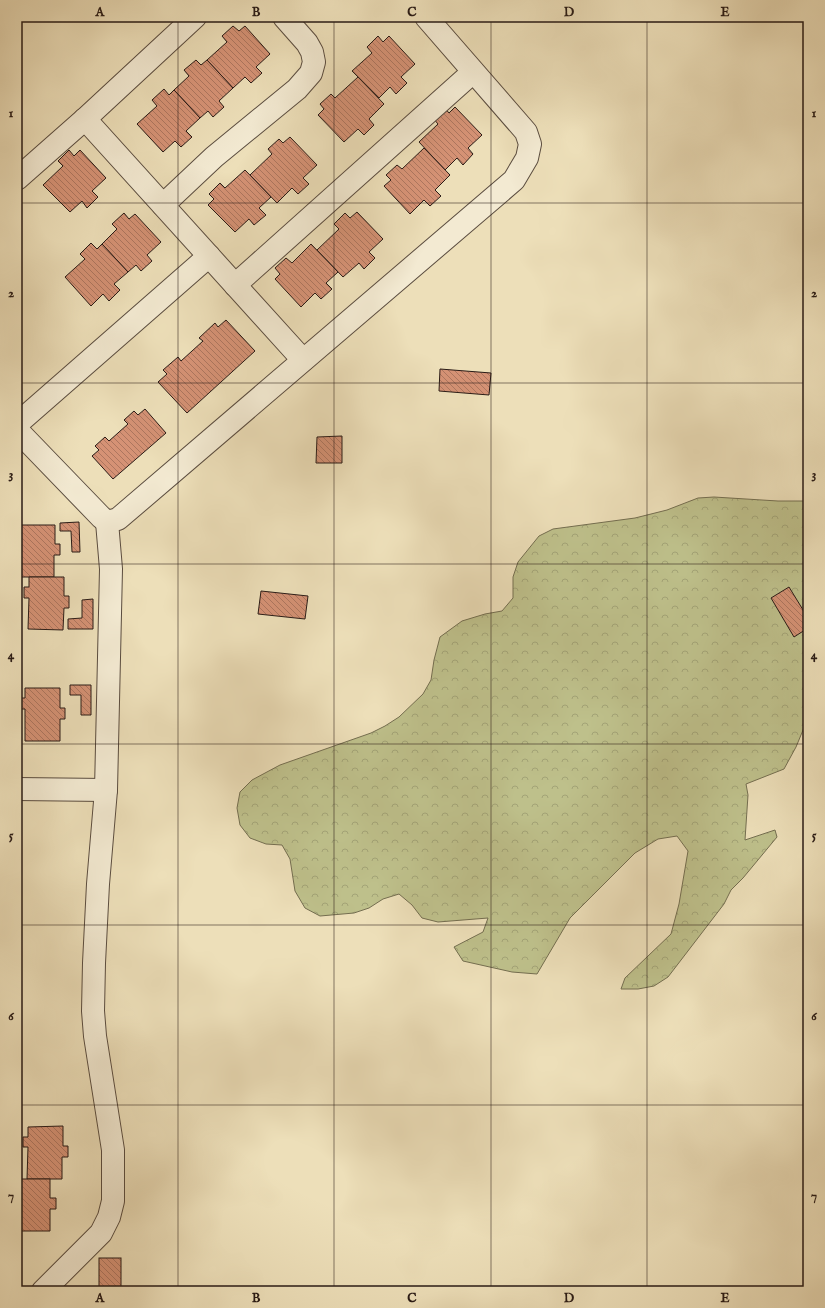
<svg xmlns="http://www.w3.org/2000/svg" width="825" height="1308" font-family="'IM FELL English',serif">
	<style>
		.forest { fill: url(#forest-crowns); stroke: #746e50 }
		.building { fill: url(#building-back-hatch); stroke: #291b16 }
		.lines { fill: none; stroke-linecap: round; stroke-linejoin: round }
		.street-casing { stroke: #5a4c3f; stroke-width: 24 }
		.street { stroke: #f3ead2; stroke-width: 22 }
		.grid { fill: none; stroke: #291b16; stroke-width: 1; stroke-opacity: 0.55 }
		.neatline { fill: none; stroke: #291b16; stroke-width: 1.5 }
		.grid-label { font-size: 13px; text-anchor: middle; font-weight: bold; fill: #291b16 }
	</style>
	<defs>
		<pattern id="forest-crowns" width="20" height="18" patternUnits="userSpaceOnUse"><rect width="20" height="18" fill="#bec08b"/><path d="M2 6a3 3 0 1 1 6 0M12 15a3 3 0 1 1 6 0" fill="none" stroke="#a3a477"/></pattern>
		<pattern id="building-back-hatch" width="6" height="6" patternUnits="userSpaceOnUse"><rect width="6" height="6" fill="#d59275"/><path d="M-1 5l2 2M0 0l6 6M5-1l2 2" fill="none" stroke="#ad765f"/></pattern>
	</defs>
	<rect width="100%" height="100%" fill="#eddfb9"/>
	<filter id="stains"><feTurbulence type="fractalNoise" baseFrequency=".005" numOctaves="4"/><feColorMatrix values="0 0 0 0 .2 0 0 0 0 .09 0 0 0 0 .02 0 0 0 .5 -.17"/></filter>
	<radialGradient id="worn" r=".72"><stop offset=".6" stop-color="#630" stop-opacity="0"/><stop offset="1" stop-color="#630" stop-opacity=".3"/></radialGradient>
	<!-- forest -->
	<polygon class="forest" points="714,497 778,501 808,501 808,718 796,747 784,769 746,784 748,795 745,840 775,830 777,837 743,878 731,890 724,904 668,977 654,986 638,989 621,989 625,978 671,934 679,904 688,851 677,836 658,839 635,853 570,918 537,974 512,972 463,961 454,947 483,932 488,918 438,922 422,918 412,905 399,894 383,899 369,908 354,913 320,916 305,908 295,891 290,859 282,845 266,844 250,838 240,825 237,808 240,792 252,780 280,765 371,733 385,726 399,717 423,694 431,680 434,660 440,637 462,621 485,614 502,611 513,598 513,577 518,562 539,536 553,529 635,518 667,510 698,498"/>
	<!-- building -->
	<g class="building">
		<polygon points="233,26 239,31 245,26 270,54 256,67 262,73 251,83 245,77 233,88 207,60 227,42 222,36"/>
		<polygon points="378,36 383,42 389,36 415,64 401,77 407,83 396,94 390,87 379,98 352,71 372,53 367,47"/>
		<polygon points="196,60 201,65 207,60 233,88 219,101 224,107 213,117 208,111 200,118 174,90 189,76 184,70"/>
		<polygon points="358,77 384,104 369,119 374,125 364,135 358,129 344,142 318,115 324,109 320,104 331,94 335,98"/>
		<polygon points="164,89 169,95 174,90 200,118 186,131 192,137 181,147 175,141 163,152 137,124 157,106 152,100"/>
		<polygon points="444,107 449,113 455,107 482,135 468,148 473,154 463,165 457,158 445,170 419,142 438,124 433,118"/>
		<polygon points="290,137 317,165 303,178 309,184 298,194 292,188 277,203 250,175 272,154 268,149 279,139 283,143"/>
		<polygon points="424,148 450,175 435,190 441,196 430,206 424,200 410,214 384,186 391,180 386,175 397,165 402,169"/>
		<polygon points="69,150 74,156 80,150 106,178 92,191 98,197 87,208 82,201 70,212 43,185 63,166 58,161"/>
		<polygon points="245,170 271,197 259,208 266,215 254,225 249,219 235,232 208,205 214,199 209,194 220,183 225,188"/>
		<polygon points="357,212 383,239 369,252 375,258 364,269 359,263 343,277 317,250 339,229 334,224 345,213 350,218"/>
		<polygon points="124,213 129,219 135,214 161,242 147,255 152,261 141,271 136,265 128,272 102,244 117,229 112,224"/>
		<polygon points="91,243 97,249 102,244 128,272 114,284 120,290 109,301 103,294 91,306 65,277 85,259 80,254"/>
		<polygon points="311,244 338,272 326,283 332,289 321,299 315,293 301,307 275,279 280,274 275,268 286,258 292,263"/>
		<polygon points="226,320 255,351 187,413 158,382 167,374 163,370 178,357 181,361 203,341 199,338 215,323 218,327"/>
		<polygon points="440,369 491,373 489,395 439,391"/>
		<polygon points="145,409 166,433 113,479 92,456 99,450 95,446 105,437 109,441 128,424 124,420 134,411 138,415"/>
		<polygon points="342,436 342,463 316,463 317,437"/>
		<polygon points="79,522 80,552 72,552 71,531 60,531 60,523"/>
		<polygon points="20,525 55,525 55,544 60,544 60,555 54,555 54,577 20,577 20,546 17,546 17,535 20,534"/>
		<polygon points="29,577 64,577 64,596 69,596 69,608 64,608 63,630 28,629 29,598 24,598 24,587 29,587"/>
		<polygon points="789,587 808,618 808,628 794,637 771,598"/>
		<polygon points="261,591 308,596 305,619 258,614"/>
		<polygon points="93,599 93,629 68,629 68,619 82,618 82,600"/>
		<polygon points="70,685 91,685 91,715 81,715 81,695 70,695"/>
		<polygon points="25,688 60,688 60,708 65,708 65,719 60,719 60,741 25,741 25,709 21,709 21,698 25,698"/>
		<rect x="17" y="811" width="4" height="51"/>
		<polygon points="17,1045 18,1084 17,1084"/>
		<polygon points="63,1126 63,1146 68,1146 68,1157 62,1157 62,1179 27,1179 28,1147 23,1147 23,1137 28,1137 28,1127"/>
		<polygon points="17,1179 50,1179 50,1198 56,1198 56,1209 50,1209 50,1231 17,1231"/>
		<rect x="99" y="1258" width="22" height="33"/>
	</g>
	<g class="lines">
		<defs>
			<g id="street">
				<polyline points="85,119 303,360"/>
				<polyline points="17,179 85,119 195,17"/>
				<polyline points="163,205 214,157 297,89 311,73 314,62 312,52 307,43 284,17"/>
				<polyline points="235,285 473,72"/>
				<polyline points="17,424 209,256"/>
				<polyline points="17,430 101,517 107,522 118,519 514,180 527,158 530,144 526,132 426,17"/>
				<polyline points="17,789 106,790"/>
				<polyline points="43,1291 101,1233 109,1217 113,1201 113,1150 95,1036 93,1011 94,963 98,884 106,790 111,569 107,522"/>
			</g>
		</defs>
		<!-- street casing -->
		<use href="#street" class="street-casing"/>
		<!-- street -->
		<use href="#street" class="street"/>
	</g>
	<!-- grid -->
	<path class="grid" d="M178 17V1291M334 17V1291M491 17V1291M647 17V1291M17 203H808M17 383H808M17 564H808M17 744H808M17 925H808M17 1105H808"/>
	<!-- margin -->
	<rect width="825" height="1308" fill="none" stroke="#eddfb9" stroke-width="44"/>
	<rect x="22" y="22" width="781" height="1264" class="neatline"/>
	<g class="grid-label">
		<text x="100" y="16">A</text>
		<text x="256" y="16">B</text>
		<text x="412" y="16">C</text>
		<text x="569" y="16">D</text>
		<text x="725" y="16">E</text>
		<text x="11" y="117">1</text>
		<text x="814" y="117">1</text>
		<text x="11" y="297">2</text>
		<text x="814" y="297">2</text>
		<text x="11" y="478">3</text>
		<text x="814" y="478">3</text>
		<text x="11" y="659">4</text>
		<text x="814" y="659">4</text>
		<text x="11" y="839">5</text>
		<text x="814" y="839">5</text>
		<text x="11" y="1020">6</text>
		<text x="814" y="1020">6</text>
		<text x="11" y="1200">7</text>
		<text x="814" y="1200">7</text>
		<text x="100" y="1302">A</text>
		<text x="256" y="1302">B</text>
		<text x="412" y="1302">C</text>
		<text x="569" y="1302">D</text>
		<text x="725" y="1302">E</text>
	</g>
	<rect width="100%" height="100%" filter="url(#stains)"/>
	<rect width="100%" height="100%" fill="url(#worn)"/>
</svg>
